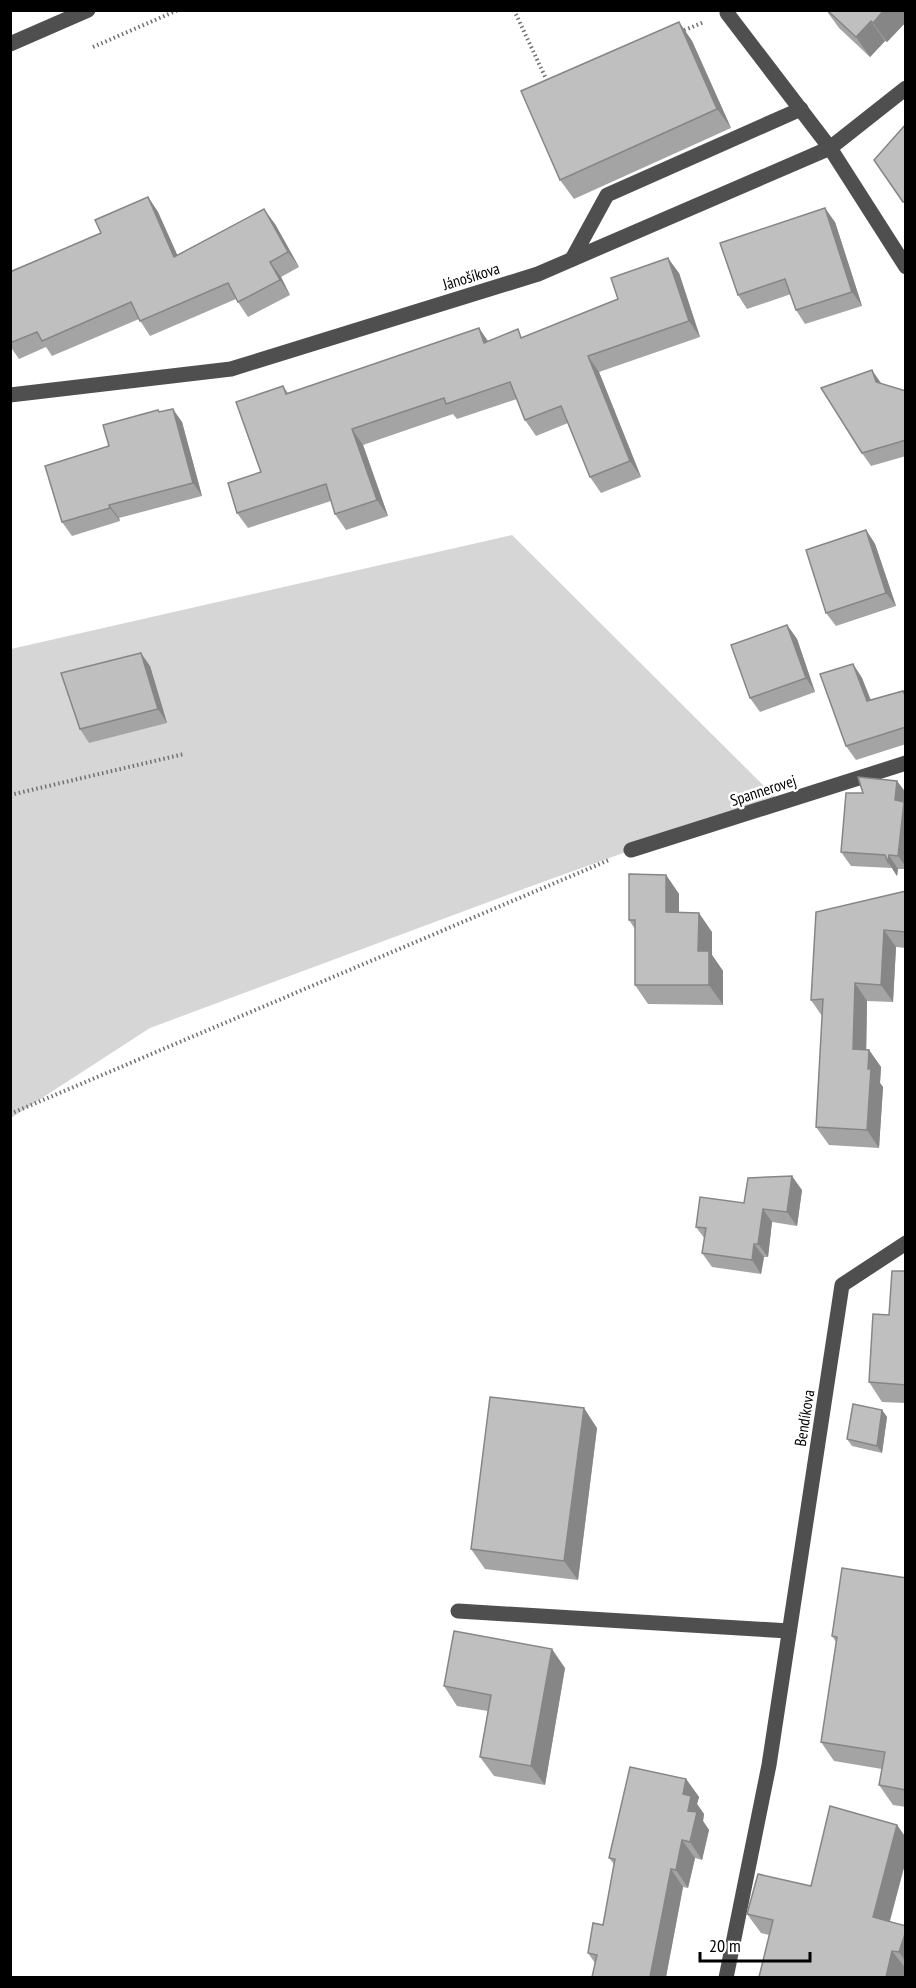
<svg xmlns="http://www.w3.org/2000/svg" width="916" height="1988" font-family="'PT Sans Narrow',sans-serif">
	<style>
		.green { fill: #d6d6d6 }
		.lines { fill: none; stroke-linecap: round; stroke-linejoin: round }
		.path { stroke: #717171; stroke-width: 4; stroke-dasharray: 1.5 3; stroke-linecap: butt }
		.minor { stroke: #4f4f4f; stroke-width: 15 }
		.wall { fill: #a4a4a4 }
		.shaded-wall { fill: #868686 }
		.building { fill: #bfbfbf; stroke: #868686; stroke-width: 1.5 }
		.labels { text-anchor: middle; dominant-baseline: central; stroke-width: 5; stroke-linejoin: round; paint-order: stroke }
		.street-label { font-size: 16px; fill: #000; stroke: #fff }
	</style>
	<rect width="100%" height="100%" fill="#fff"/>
	<!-- green -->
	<polygon class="green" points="512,535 776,798 526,888 150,1028 11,1118 11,649"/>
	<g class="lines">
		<!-- path -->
		<g class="path">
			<polyline points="514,10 548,83"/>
			<polyline points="680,32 704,22"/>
			<polyline points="93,47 178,10"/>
			<polyline points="10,795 184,754"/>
			<polyline points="10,1114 609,860"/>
		</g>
		<!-- minor -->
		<g class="minor">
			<polyline points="727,13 830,148 906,267"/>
			<polyline points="10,44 88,10"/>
			<polyline points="572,259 607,195 801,109"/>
			<polyline points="10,395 231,369 538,274 830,148 906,88"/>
			<polyline points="631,850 906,763"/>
			<polyline points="458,1611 789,1631"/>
			<polyline points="726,1978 769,1765 842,1285 906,1243"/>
		</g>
	</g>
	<!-- wall -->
	<g class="wall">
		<polygon points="826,10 906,10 906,22 887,42 885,41 870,57 839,28"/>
		<polygon points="679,22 692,41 731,128 574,199 560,180"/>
		<polygon points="148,197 158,212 177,255 275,224 299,267 281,277 290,295 248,317 236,299 150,336 139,319 52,356 46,347 19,359 10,346 10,271 101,233"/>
		<polygon points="835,222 862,306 805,324 796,310 791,294 747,309 738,295"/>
		<polygon points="679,273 700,337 599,372 641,477 601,493 590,477 568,423 536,436 525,420 517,399 457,419 453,414 363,445 388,516 346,530 335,514 331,501 248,528 237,513 261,472 283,386 288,393 488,341 523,337 618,299"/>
		<polygon points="881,384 906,391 906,456 871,466 862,453"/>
		<polygon points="158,410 160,412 182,422 202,496 119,518 120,521 72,536 62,522 109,446"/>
		<polygon points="866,530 875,544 896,606 836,626 826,613"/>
		<polygon points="787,625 797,639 815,692 760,712 750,698"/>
		<polygon points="853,664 862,678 871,700 903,691 906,694 906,744 856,760 846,746"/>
		<polygon points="150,666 167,723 89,743 80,729"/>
		<polygon points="897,781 906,793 906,869 898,869 897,876 892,868 851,866 841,852 863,793"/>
		<polygon points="666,875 679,894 679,913 712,932 712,955 723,971 723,1005 648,1004 635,985 635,929 629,920"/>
		<polygon points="906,891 906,948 896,947 893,1002 867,1001 866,1049 869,1050 881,1067 880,1083 883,1087 879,1148 829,1145 816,1127 822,1016 811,1000"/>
		<polygon points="802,1190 797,1226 772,1222 768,1257 764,1257 761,1274 712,1267 702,1253 705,1239 696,1227 744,1203"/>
		<polygon points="906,1271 906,1403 882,1402 869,1382 889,1315"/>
		<polygon points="882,1410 887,1417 882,1453 852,1446 847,1439"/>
		<polygon points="597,1428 578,1580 485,1569 471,1549"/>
		<polygon points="906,1578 906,1807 893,1805 879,1785 882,1769 834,1761 821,1742 836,1642 832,1636"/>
		<polygon points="565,1668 545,1785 494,1776 480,1757 488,1711 457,1706 444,1686"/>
		<polygon points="686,1779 699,1797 697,1804 704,1814 703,1821 709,1830 702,1860 695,1858 688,1888 683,1887 666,1977 592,1977 595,1963 588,1953 603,1925 614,1864 609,1858"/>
		<polygon points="897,1825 906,1838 906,1860 889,1922 906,1926 906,1971 904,1977 759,1977 769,1935 761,1933 747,1914 811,1886"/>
	</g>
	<!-- shaded-wall -->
	<g class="shaded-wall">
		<polygon points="884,10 906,10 906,22 887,42 873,23"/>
		<polygon points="871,21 885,41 870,57 856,37"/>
		<polygon points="679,22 692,41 731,128 717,109"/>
		<polygon points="148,197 158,212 185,272 174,257"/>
		<polygon points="825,208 835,222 862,306 852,292"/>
		<polygon points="264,209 275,224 299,267 288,252"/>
		<polygon points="668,258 679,273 700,337 689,321"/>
		<polygon points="270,262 281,277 290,295 280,280"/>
		<polygon points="479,328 490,344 484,343"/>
		<polygon points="588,356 599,372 641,477 630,461"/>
		<polygon points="872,370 881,383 876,382"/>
		<polygon points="173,409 182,422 202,496 193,483"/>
		<polygon points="352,429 363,445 388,516 377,500"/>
		<polygon points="109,505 119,518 120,521 110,508"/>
		<polygon points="866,530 875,544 896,606 886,593"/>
		<polygon points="787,625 797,639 815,692 806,678"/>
		<polygon points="141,653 150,666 167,723 158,709"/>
		<polygon points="853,664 862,678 876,715 867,701"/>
		<polygon points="897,781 906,793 906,867 898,856 895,800"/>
		<polygon points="889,855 898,869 897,876 888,862"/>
		<polygon points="666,875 679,894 679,932 666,912"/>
		<polygon points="699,913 712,932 712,955 723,971 723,1005 709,985 698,951"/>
		<polygon points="884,930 896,947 893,1002 881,985"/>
		<polygon points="855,983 867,1001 866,1066 853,1049"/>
		<polygon points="869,1050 881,1067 880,1083 883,1087 879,1148 867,1130 868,1069"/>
		<polygon points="792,1176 802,1190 797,1226 787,1212"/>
		<polygon points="763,1209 772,1222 768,1257 758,1244"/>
		<polygon points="754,1244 764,1257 761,1274 752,1260"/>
		<polygon points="584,1408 597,1428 578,1580 564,1561"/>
		<polygon points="882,1410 887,1417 882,1453 877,1446"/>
		<polygon points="552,1649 565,1668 545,1785 531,1766"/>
		<polygon points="686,1779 699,1797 697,1804 704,1814 703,1821 709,1830 702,1860 690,1842 683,1794"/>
		<polygon points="897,1825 906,1838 906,1860 886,1936 873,1917"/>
		<polygon points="682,1840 695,1858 688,1888 676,1870"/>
		<polygon points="671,1869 683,1887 666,1977 650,1977"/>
		<polygon points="906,1931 906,1962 899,1952"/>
		<polygon points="892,1951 906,1969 904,1977 886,1977"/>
	</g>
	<!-- building -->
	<g class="building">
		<polygon points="827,10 884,10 873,23 871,21 856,37"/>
		<polygon points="679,22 717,109 560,180 521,91"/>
		<polygon points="906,124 906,201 903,202 874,160"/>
		<polygon points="148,197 174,257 264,209 288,252 270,262 280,280 238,302 228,283 140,321 131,302 42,341 37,332 10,343 10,272 101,233 95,220"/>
		<polygon points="825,208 852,292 796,310 785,279 738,295 720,243"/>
		<polygon points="668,258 689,321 588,356 630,461 590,477 561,406 525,420 510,382 446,404 444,398 352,429 377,500 335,514 326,484 237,513 228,483 261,472 236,402 283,386 286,394 479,328 484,343 518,329 521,338 618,299 611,278"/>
		<polygon points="872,370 876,382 906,391 906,440 862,453 821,388"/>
		<polygon points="173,409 193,483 109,505 110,508 62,522 45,466 109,446 103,425 158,410 159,412"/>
		<polygon points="866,530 886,593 826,613 806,550"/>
		<polygon points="787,625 806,678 750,698 731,645"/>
		<polygon points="141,653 158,709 80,729 61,673"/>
		<polygon points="853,664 867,701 903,691 906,697 906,727 846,746 820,674"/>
		<polygon points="858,777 897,781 895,800 904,802 898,856 889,855 888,862 885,855 841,852 846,793 863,793"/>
		<polygon points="629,874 666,875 666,912 699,913 698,951 709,951 709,985 635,985 635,920 629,920"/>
		<polygon points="906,891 906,932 884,930 881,985 855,983 853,1049 869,1050 868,1069 871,1069 867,1130 816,1127 823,999 811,1000 816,912"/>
		<polygon points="792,1176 787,1212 763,1209 758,1244 754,1244 752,1260 702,1253 706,1228 696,1227 700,1197 744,1203 748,1178"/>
		<polygon points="892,1271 906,1271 906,1385 869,1382 873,1314 889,1315"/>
		<polygon points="490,1397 584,1408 564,1561 471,1549"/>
		<polygon points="853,1404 882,1410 877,1446 847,1439"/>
		<polygon points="842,1568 906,1578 906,1790 879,1785 885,1752 821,1742 837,1637 832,1636"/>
		<polygon points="454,1631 552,1649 531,1766 480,1757 491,1695 444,1686"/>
		<polygon points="630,1767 686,1779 683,1794 691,1796 688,1811 697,1812 690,1842 682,1840 676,1870 671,1869 650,1977 592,1977 597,1955 588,1953 593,1923 603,1925 615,1859 609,1858"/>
		<polygon points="830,1806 897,1825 873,1917 906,1926 906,1931 899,1952 892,1951 886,1977 759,1977 773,1920 747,1914 758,1874 811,1886"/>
	</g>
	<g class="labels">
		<!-- street labels -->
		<g class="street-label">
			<text transform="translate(471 276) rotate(-17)">Jánošíkova</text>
			<text transform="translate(763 790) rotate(-18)">Spannerovej</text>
			<text transform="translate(804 1418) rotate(-81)">Bendíkova</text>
		</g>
	</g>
	<!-- border -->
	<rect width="916" height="1988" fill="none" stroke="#000000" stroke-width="24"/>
	<!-- scale -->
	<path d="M700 1952v9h110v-9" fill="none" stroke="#000000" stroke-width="3"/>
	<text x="709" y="1952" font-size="18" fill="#000000" stroke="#ffffff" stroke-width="4.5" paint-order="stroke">20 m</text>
</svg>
